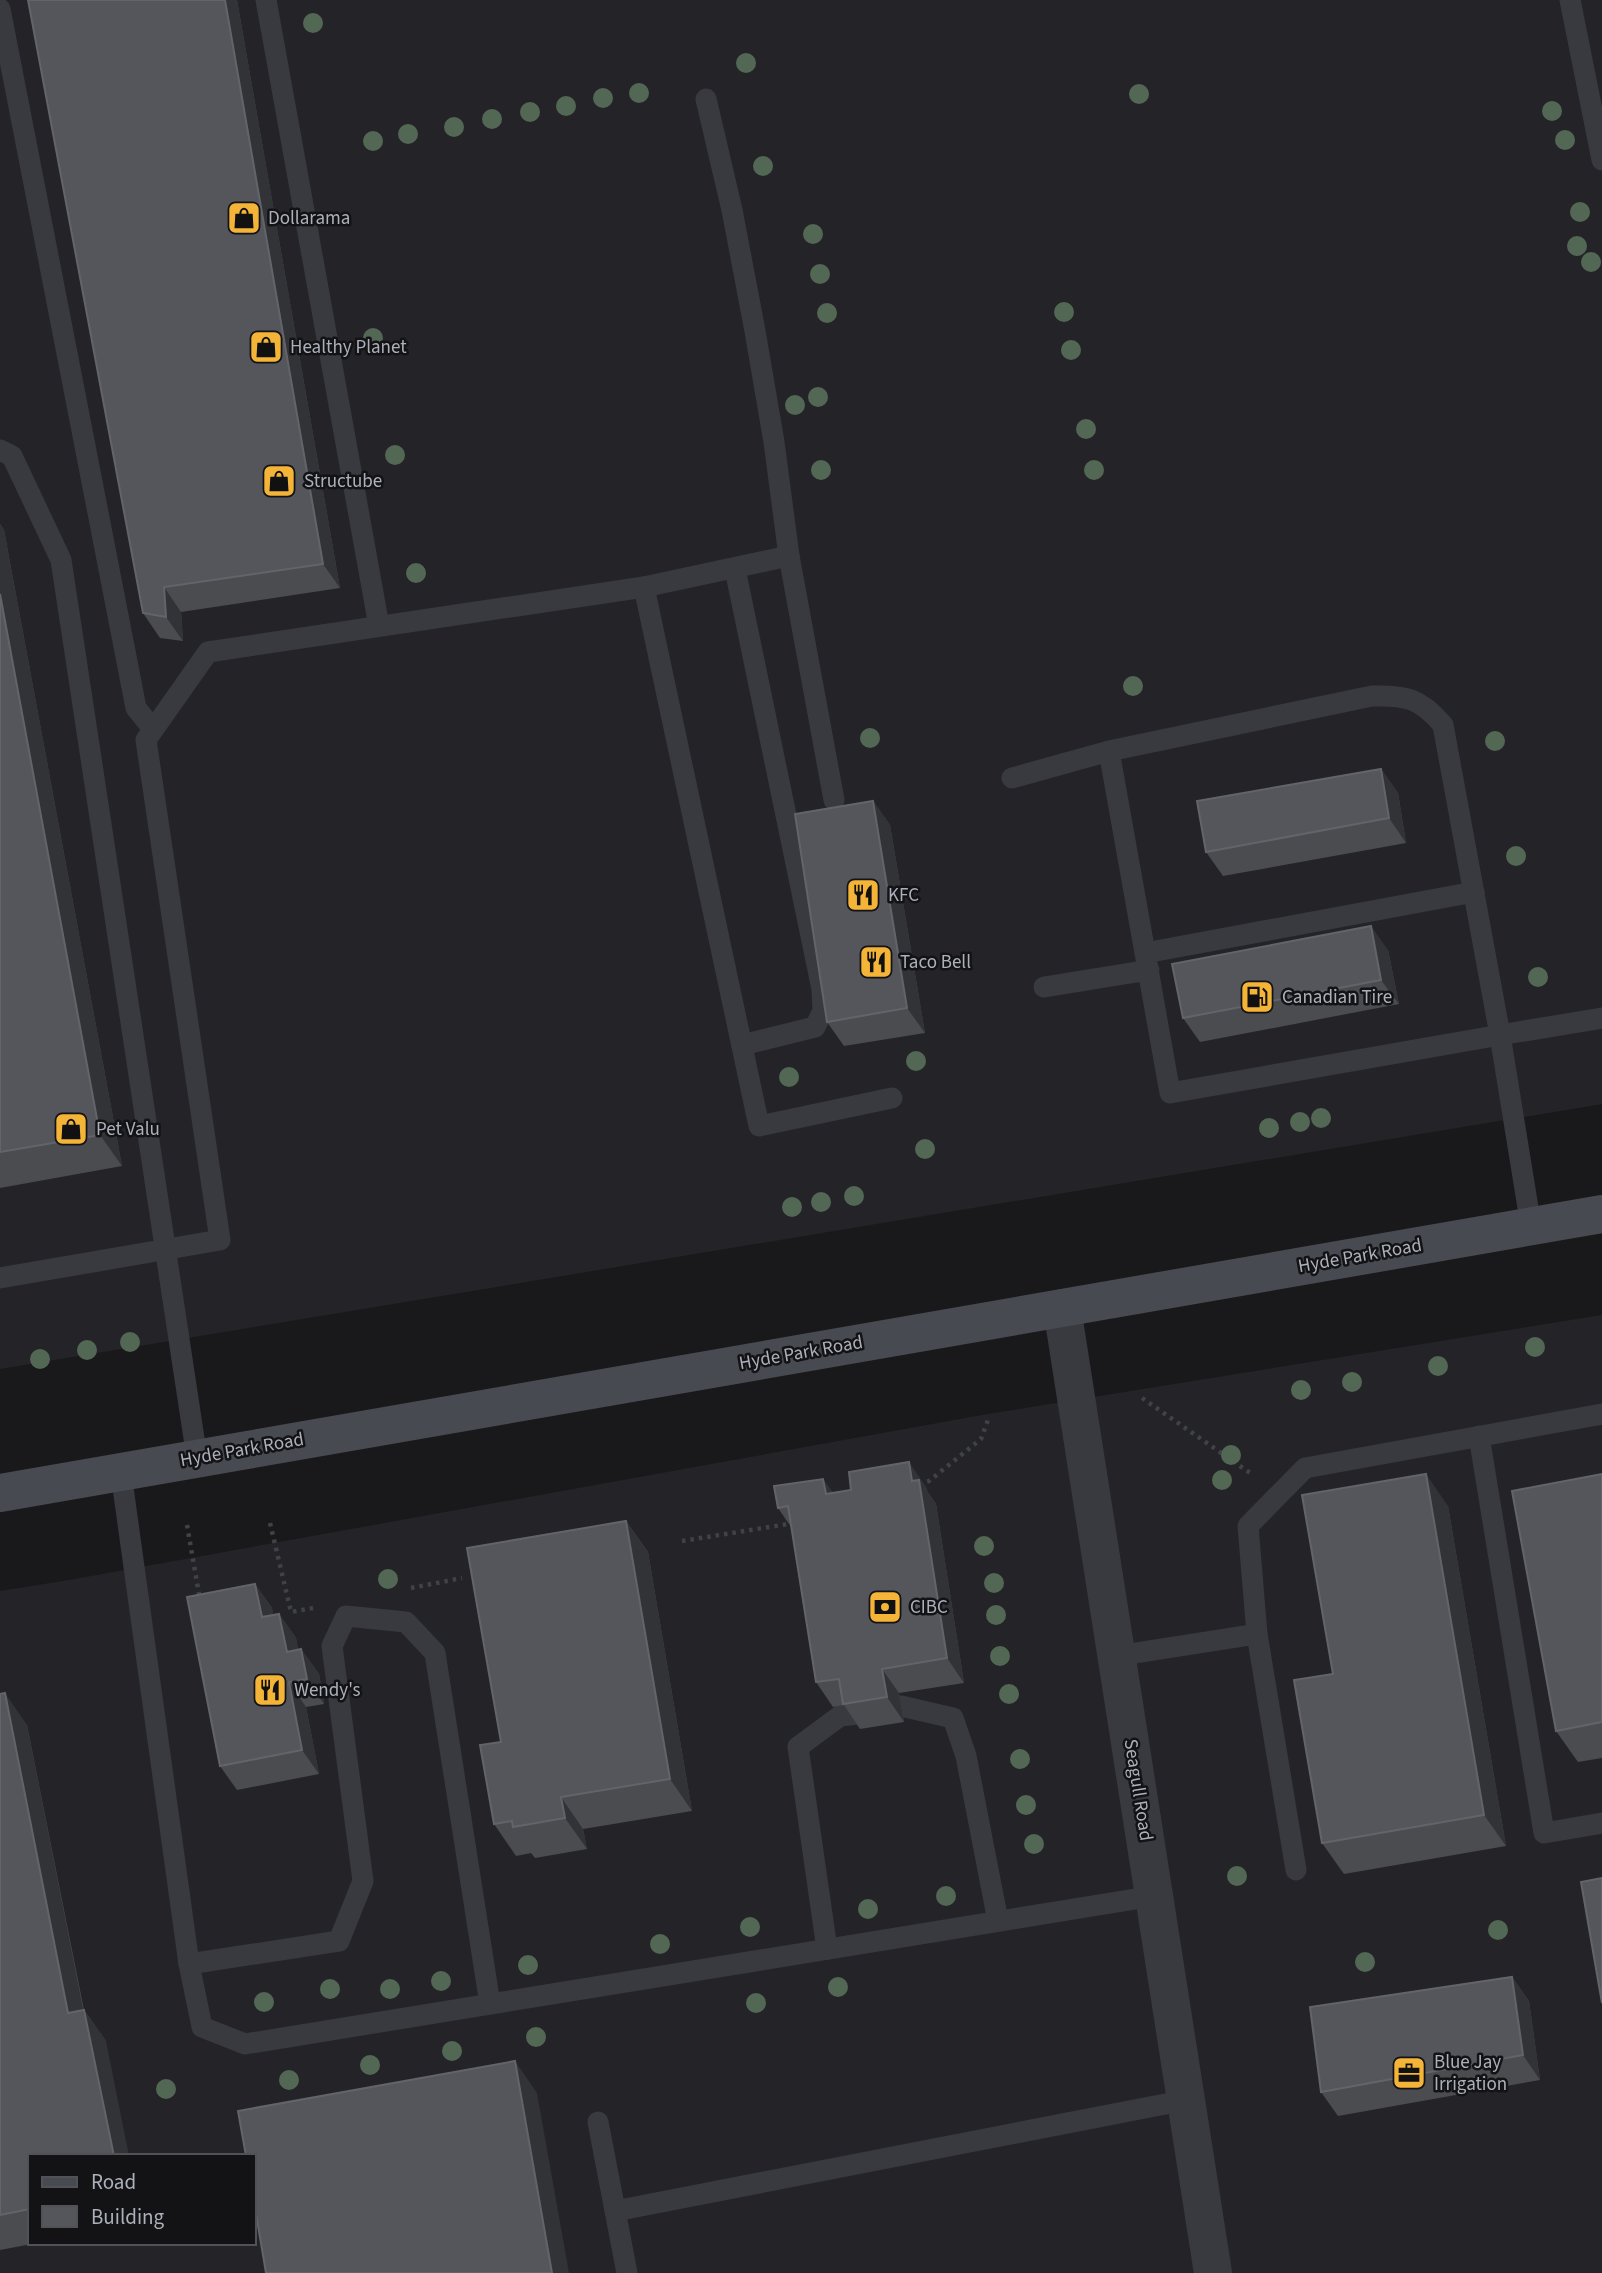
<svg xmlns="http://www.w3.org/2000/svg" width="1602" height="2273" font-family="'Source Sans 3',sans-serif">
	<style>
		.built { fill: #242428; fill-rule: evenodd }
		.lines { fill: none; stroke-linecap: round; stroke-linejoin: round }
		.path { stroke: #3f4247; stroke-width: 4.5; stroke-dasharray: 3.5 5; stroke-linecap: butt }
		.service { stroke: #393a40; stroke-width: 21 }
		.minor { stroke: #393a40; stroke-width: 38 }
		.secondary { stroke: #474a50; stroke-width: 38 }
		.tree { fill: #536755 }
		.wall { fill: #4a4c50 }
		.shaded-wall { fill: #323336 }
		.building { fill: #55565c; stroke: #62646a; stroke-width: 2 }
		.labels { text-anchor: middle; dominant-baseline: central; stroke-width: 5; stroke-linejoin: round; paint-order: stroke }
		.poi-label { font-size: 19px; fill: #abb0bb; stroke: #131316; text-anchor: start }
		.street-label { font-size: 19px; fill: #abb0bb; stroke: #131316 }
	</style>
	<rect width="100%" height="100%" fill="#19191b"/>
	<!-- built -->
	<g class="built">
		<polygon points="0,0 1602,0 1602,1104 0,1369"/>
		<path d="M1602 1315V2273H0V1591L69 1580 982 1415ZM30 2156H254V2243H30Z"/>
	</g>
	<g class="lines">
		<!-- path -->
		<g class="path">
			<polyline points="1142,1398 1253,1475"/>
			<polyline points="919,1484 929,1481 981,1439 989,1417"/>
			<polyline points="270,1523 291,1612 313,1608"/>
			<polyline points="187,1525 200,1600"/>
			<polyline points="682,1541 788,1524 789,1519"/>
			<polyline points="411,1588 462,1578"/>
		</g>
		<!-- service -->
		<g class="service">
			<polyline points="266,0 379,626"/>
			<polyline points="1570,0 1602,160"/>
			<polyline points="0,9 136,708 153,729"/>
			<polyline points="706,99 732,210 755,331 774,442 789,556 834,800"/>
			<polyline points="0,450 12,456 61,560 197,1458"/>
			<polyline points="735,569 822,989 823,1011 815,1027 742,1045"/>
			<polyline points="644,587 759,1126 892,1098"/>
			<path d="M1012 778 1109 751 1372 696C1406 695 1420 698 1443 725L1500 1035 1170 1093 1109 751"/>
			<polyline points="1145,953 1474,892"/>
			<polyline points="1044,987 1149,970"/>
			<polyline points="1531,1226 1500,1035 1602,1018"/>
			<polyline points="0,1278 220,1240 146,740 208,652 644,587 789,556"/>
			<polyline points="1479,1436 1544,1833 1602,1823"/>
			<polyline points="121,1473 189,1964 202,2027 245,2044 1154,1896"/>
			<polyline points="1116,1656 1257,1634"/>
			<polyline points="901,1706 953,1718 966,1756 998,1921"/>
			<polyline points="1296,1870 1257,1634 1248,1526 1305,1468 1602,1414"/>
			<polyline points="827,1949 798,1747 840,1716 858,1714"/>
			<polyline points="189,1964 339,1941 363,1881 332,1646 346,1616 406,1622 435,1653 490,2004"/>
			<polyline points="598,2122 627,2273"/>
			<polyline points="615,2211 1186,2100"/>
		</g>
		<!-- minor -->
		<polyline class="minor" points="1062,1308 1213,2273"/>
		<!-- secondary -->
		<polyline class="secondary" points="0,1493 1602,1214"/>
	</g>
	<!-- trees -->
	<g class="tree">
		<circle cx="313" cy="23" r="10"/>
		<circle cx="746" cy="63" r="10"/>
		<circle cx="639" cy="93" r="10"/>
		<circle cx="1139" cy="94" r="10"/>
		<circle cx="603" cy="98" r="10"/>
		<circle cx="566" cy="106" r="10"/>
		<circle cx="1552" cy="111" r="10"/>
		<circle cx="530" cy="112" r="10"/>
		<circle cx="492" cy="119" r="10"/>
		<circle cx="454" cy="127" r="10"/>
		<circle cx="408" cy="134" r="10"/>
		<circle cx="1565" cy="140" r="10"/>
		<circle cx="373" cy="141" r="10"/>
		<circle cx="763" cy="166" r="10"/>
		<circle cx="1580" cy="212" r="10"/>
		<circle cx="813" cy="234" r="10"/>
		<circle cx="1577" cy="246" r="10"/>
		<circle cx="1591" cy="262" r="10"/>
		<circle cx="820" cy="274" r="10"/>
		<circle cx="1064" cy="312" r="10"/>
		<circle cx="827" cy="313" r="10"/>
		<circle cx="373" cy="338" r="10"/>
		<circle cx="1071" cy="350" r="10"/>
		<circle cx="818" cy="397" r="10"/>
		<circle cx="795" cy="405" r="10"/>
		<circle cx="1086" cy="429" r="10"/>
		<circle cx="395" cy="455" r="10"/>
		<circle cx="821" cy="470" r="10"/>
		<circle cx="1094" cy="470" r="10"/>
		<circle cx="416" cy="573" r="10"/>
		<circle cx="1133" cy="686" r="10"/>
		<circle cx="870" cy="738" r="10"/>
		<circle cx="1495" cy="741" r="10"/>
		<circle cx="1516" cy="856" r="10"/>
		<circle cx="1538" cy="977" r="10"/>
		<circle cx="916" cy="1061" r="10"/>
		<circle cx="789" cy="1077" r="10"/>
		<circle cx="1321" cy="1118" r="10"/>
		<circle cx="1300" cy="1122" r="10"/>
		<circle cx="1269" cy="1128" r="10"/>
		<circle cx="925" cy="1149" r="10"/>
		<circle cx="854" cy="1196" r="10"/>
		<circle cx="821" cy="1202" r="10"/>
		<circle cx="792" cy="1207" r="10"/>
		<circle cx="130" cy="1342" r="10"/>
		<circle cx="1535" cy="1347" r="10"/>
		<circle cx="87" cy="1350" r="10"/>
		<circle cx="40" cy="1359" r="10"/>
		<circle cx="1438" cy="1366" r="10"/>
		<circle cx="1352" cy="1382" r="10"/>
		<circle cx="1301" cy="1390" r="10"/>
		<circle cx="1231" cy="1455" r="10"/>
		<circle cx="1222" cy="1480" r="10"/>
		<circle cx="984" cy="1546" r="10"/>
		<circle cx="388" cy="1579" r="10"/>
		<circle cx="994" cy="1583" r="10"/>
		<circle cx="996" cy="1615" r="10"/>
		<circle cx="1000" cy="1656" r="10"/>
		<circle cx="1009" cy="1694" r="10"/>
		<circle cx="1020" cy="1759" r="10"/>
		<circle cx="1026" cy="1805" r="10"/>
		<circle cx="1034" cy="1844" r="10"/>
		<circle cx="1237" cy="1876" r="10"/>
		<circle cx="946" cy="1896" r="10"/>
		<circle cx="868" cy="1909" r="10"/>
		<circle cx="750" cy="1927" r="10"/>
		<circle cx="1498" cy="1930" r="10"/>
		<circle cx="660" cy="1944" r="10"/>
		<circle cx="1365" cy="1962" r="10"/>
		<circle cx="528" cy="1965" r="10"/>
		<circle cx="441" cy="1981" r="10"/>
		<circle cx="838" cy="1987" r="10"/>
		<circle cx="330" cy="1989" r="10"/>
		<circle cx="390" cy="1989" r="10"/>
		<circle cx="264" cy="2002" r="10"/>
		<circle cx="756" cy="2003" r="10"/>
		<circle cx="536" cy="2037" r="10"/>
		<circle cx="452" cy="2051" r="10"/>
		<circle cx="370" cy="2065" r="10"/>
		<circle cx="289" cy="2080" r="10"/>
		<circle cx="166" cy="2089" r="10"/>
	</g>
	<!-- wall -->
	<g class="wall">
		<polygon points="28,0 237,0 340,588 181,612 183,641 160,638 143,613"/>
		<polygon points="0,524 4,530 122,1166 0,1188"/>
		<polygon points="1381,769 1398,793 1406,843 1223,876 1206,852"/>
		<polygon points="873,801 890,825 925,1033 844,1046 827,1022"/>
		<polygon points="1388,950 1399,1004 1200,1042 1183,1018"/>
		<polygon points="1602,1474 1602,1758 1578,1762 1556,1731"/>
		<polygon points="926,1487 927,1491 936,1504 964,1683 899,1693 904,1722 860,1729 844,1705 833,1707 816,1682 791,1527 778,1508 833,1493"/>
		<polygon points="1448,1506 1506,1846 1344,1874 1322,1843 1333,1674"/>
		<polygon points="626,1521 648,1552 692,1811 583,1829 587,1849 535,1858 531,1853 516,1856 494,1824"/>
		<polygon points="255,1584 272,1608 273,1615 279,1614 296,1638 298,1650 301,1649 319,1674 324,1704 306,1707 319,1774 237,1790 220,1766"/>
		<polygon points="0,1694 27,1725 84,2010 106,2041 30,2156 30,2243 37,2243 0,2250"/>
		<polygon points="1512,1977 1529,2001 1540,2080 1338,2116 1321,2092"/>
	</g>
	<!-- shaded-wall -->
	<g class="shaded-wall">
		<polygon points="225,0 237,0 340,588 323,564"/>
		<polygon points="0,524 4,530 122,1166 100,1135 0,594"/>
		<polygon points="164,587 181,612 183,641 166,617"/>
		<polygon points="1381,769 1398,793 1406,843 1389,818"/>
		<polygon points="873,801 890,825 925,1033 907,1008"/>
		<polygon points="1371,926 1388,950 1399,1004 1381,980"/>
		<polygon points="909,1462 926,1487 927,1491 936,1504 964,1683 947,1658"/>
		<polygon points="1426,1474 1448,1506 1506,1846 1484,1815"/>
		<polygon points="823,1479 841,1503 826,1494"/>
		<polygon points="626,1521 648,1552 692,1811 670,1779"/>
		<polygon points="255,1584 272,1608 279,1642 262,1617"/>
		<polygon points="279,1614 296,1638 304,1676 287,1652"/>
		<polygon points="301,1649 319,1674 324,1704 307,1679"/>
		<polygon points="882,1669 899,1693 904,1722 887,1697"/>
		<polygon points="289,1682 306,1707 319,1774 302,1750"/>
		<polygon points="5,1693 27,1725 90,2044 68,2013"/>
		<polygon points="561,1797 583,1829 587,1849 565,1818"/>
		<polygon points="1512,1977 1529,2001 1540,2080 1523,2055"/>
		<polygon points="84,2010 106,2041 129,2156 114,2156"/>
		<polygon points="515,2061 537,2093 569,2273 552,2273"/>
	</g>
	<!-- building -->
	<g class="building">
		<polygon points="28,0 225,0 323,564 164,587 166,617 143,613"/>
		<polygon points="0,594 100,1135 0,1152"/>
		<polygon points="1381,769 1389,818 1206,852 1197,801"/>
		<polygon points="873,801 907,1008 827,1022 795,814"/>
		<polygon points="1371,926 1381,980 1183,1018 1172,964"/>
		<polygon points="909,1462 912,1481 919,1480 947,1658 882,1669 887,1697 843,1704 839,1679 816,1682 788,1506 778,1508 774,1486 823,1479 826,1494 851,1490 849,1472"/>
		<polygon points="1426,1474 1484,1815 1322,1843 1294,1680 1333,1674 1302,1495"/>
		<polygon points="1602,1474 1602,1722 1556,1731 1512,1491"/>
		<polygon points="626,1521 670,1779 561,1797 565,1818 513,1827 512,1821 494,1824 480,1745 501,1742 467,1548"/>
		<polygon points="255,1584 262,1617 279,1614 287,1652 301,1649 307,1679 289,1682 302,1750 220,1766 187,1597"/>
		<polygon points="5,1693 68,2013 84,2010 114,2156 30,2156 30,2209 0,2215 0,1694"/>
		<polygon points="1602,1878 1602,2003 1581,1882"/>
		<polygon points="1512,1977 1523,2055 1321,2092 1310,2007"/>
		<polygon points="515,2061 552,2273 266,2273 254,2202 254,2156 246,2156 238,2111"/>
	</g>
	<!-- icons -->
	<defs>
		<symbol id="shop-square" viewBox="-11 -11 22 22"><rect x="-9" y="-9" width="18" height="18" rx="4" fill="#f4b437" stroke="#131316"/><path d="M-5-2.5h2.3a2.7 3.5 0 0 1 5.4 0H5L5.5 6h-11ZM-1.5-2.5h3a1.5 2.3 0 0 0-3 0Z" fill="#111"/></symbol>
		<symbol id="restaurant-square" viewBox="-11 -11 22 22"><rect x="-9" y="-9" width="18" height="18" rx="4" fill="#f4b437" stroke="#131316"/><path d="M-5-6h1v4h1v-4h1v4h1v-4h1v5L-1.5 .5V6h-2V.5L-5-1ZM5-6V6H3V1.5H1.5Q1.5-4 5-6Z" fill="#111"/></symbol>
		<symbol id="fuel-square" viewBox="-11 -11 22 22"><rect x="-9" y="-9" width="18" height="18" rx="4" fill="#f4b437" stroke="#131316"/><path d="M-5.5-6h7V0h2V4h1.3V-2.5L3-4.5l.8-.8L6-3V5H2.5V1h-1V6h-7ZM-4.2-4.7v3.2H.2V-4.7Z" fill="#111"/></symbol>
		<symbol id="bank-square" viewBox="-11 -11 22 22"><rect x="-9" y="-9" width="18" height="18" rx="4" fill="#f4b437" stroke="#131316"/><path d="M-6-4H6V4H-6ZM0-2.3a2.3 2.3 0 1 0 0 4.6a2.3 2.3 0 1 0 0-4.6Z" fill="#111"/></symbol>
		<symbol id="office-square" viewBox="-11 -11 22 22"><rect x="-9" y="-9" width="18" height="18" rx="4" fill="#f4b437" stroke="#131316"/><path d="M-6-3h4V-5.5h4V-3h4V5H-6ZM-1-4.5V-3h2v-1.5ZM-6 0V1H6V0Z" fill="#111"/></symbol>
	</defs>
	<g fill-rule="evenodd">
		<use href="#shop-square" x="225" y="199" width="38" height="38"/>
		<use href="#shop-square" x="247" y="328" width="38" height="38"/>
		<use href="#shop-square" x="260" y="462" width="38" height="38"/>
		<use href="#restaurant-square" x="844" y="876" width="38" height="38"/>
		<use href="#restaurant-square" x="857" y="943" width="38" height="38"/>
		<use href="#fuel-square" x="1238" y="978" width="38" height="38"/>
		<use href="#shop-square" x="52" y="1110" width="38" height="38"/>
		<use href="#bank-square" x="866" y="1588" width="38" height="38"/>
		<use href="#restaurant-square" x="251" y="1671" width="38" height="38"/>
		<use href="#office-square" x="1390" y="2054" width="38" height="38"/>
	</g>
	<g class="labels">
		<!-- poi labels -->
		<g class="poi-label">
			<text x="268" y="218">Dollarama</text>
			<text x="290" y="347">Healthy Planet</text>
			<text x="304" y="481">Structube</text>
			<text x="888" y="895">KFC</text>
			<text x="900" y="962">Taco Bell</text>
			<text x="1282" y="997">Canadian Tire</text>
			<text x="96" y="1129">Pet Valu</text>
			<text x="910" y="1607">CIBC</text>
			<text x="294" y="1690">Wendy's</text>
			<text x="1434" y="2062">Blue Jay<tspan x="1434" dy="22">Irrigation</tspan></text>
		</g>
		<!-- street labels -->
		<g class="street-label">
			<text transform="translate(1360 1256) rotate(-10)">Hyde Park Road</text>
			<text transform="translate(801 1353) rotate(-10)">Hyde Park Road</text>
			<text transform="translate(242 1450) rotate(-10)">Hyde Park Road</text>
			<text transform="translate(1138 1790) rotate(81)">Seagull Road</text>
		</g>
	</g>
	<!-- legend -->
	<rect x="28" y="2154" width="228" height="91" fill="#131316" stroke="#505258" stroke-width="2"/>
	<rect x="42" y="2177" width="35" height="10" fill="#474a50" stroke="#505258" stroke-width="2"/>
	<text x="91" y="2189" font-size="21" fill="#abb0bb">Road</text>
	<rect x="42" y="2206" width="35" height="21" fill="#55565c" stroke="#505258" stroke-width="2"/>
	<text x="91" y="2224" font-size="21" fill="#abb0bb">Building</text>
</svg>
